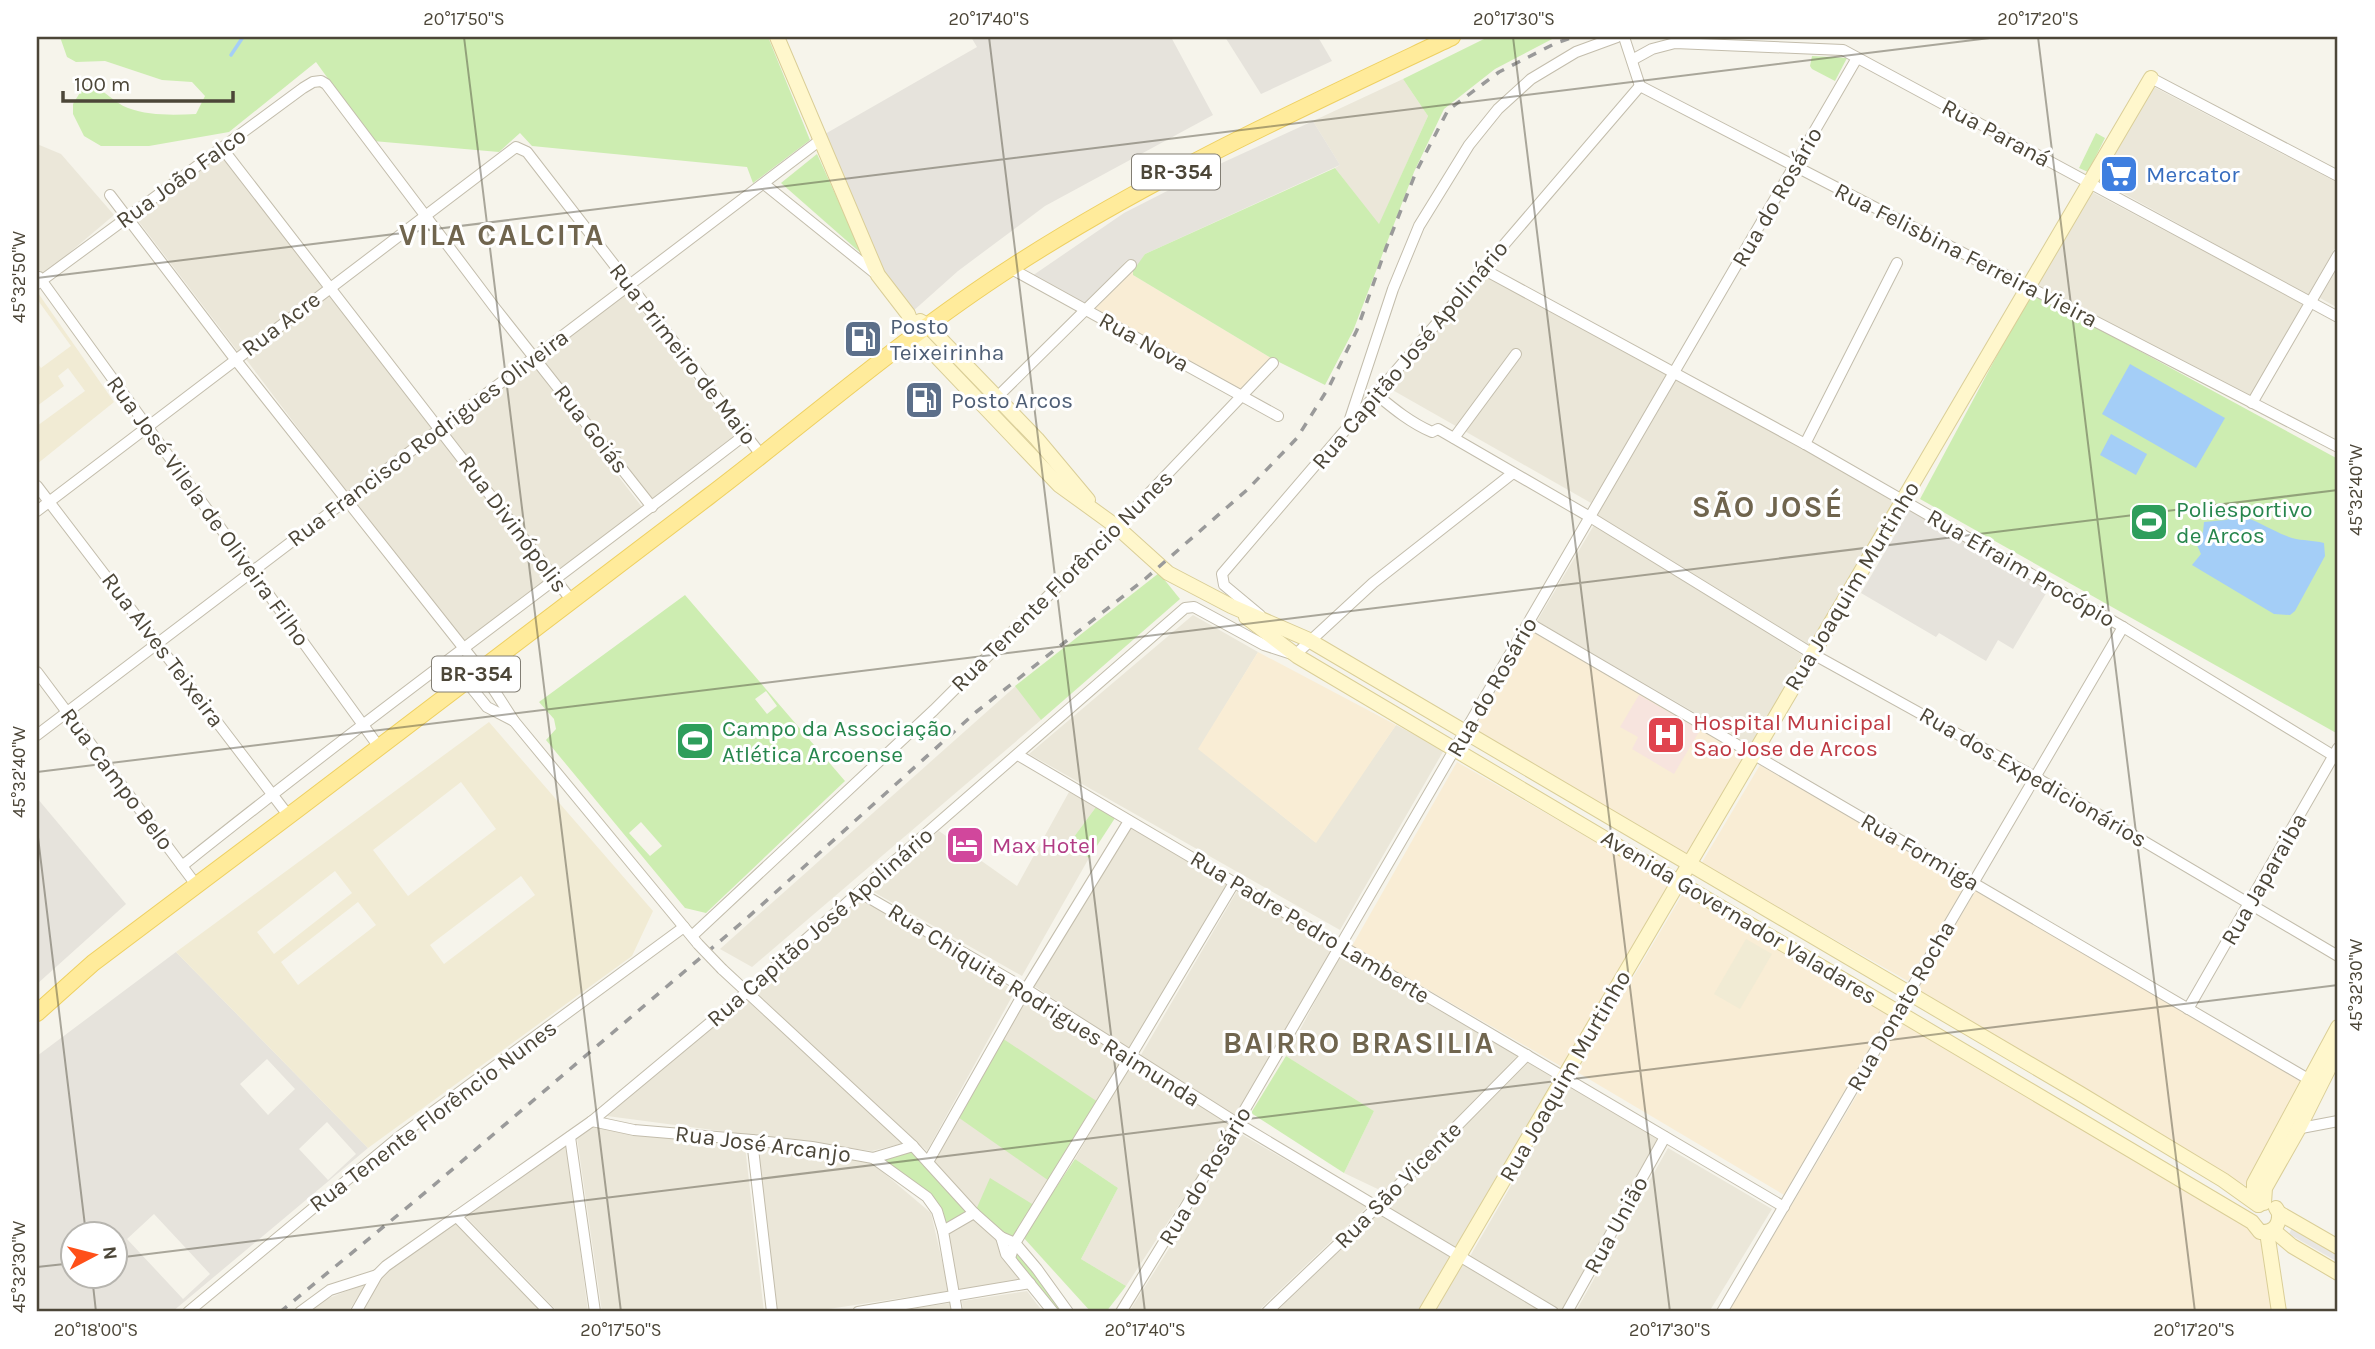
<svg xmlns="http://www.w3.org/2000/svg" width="2375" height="1349" font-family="Karla,sans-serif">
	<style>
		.residential { fill: #ebe7d9 }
		.commercial { fill: #f9edd5 }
		.industrial { fill: #e6e3dc; fill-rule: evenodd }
		.education { fill: #f1ebd4; fill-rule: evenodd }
		.medical { fill: #f7e4de }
		.green { fill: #cdedb1; fill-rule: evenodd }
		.parking { fill: #e8e6e2 }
		.water { fill: #a4cef7 }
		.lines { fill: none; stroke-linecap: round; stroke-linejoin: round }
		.stream { stroke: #a4cef7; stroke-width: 3.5 }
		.street-casing { stroke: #c3bdac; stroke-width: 12 }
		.secondary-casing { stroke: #dace97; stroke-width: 16 }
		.primary-casing { stroke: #eed061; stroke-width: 18 }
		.street { stroke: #fff; stroke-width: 10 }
		.secondary { stroke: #fff7cc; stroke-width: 14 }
		.primary { stroke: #ffeb9b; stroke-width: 16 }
		.rail { stroke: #9a9a9a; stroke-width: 3.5; stroke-dasharray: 9 9; stroke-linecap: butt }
		.street-bridge-casing { stroke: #c3bdac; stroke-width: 12; stroke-linecap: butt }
		.street-bridge { stroke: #fff; stroke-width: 10 }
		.ticks { fill: none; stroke: #4c4638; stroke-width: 2; stroke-opacity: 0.45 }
		.labels { text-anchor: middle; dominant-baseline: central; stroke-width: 6; stroke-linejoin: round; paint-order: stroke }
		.shield { fill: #fff; stroke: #827e74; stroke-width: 2 }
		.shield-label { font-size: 21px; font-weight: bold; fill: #4c4638 }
		.street-label { font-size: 23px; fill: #4c4638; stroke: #fff }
		.shop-label { font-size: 23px; fill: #366cbe; stroke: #fff; text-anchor: start }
		.service-label { font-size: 23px; fill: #4e5e75; stroke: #fff; text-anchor: start }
		.leisure-label { font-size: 23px; fill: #27864d; stroke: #fff; text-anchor: start }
		.health-label { font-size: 23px; fill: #be3a42; stroke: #fff; text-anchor: start }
		.hotel-label { font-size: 23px; fill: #b23c85; stroke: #fff; text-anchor: start }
		.district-label { font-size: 30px; font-weight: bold; letter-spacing: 2px; fill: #70654e; stroke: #fff }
		.neatline { fill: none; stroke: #4c4638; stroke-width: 2.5 }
		.ticks-label { font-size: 18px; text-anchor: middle; fill: #4c4638 }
	</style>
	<rect width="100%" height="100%" fill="#f6f4eb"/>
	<!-- residential -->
	<g class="residential">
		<polygon points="1403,79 1428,116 1379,225 1335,168 1340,165 1313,121"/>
		<polygon points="2154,87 2338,183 2338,243 2308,295 2099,180"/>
		<polygon points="37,144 61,154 114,215 43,275 37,267"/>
		<polygon points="221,152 324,287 239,353 136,218"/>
		<polygon points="2092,192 2303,304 2250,397 2036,284"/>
		<polygon points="2338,267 2338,308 2320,298"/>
		<polygon points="1485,275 1668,375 1591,503 1389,388"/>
		<polygon points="626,291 736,434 651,500 541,357"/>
		<polygon points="330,292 434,428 348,494 245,358"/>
		<polygon points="532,364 642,507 557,573 447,430"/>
		<polygon points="1674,373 1903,500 1811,653 1590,517"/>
		<polygon points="439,437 549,580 463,646 353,503"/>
		<polygon points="1594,525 1802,655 1754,747 1537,621"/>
		<polygon points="1193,615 1258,652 1199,749 1315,842 1396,725 1444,750 1340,930 1029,754"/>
		<polygon points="1018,684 1041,720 752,967 720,949"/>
		<polygon points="1069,792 1096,807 1068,845 1089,858 1022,976 870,890 939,831 1017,886"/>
		<polygon points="1131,828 1227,884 1129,1049 1034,986"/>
		<polygon points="1237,891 1334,950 1236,1118 1138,1060"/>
		<polygon points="860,898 1015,991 927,1151 753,992"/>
		<polygon points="1341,953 1517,1056 1384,1192 1344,1173 1374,1111 1286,1056"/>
		<polygon points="1026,989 1130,1057 1015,1243 1030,1283 955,1296 928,1162"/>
		<polygon points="746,999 904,1143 872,1151 607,1116"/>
		<polygon points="1528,1060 1558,1079 1457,1250 1384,1207"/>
		<polygon points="1131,1063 1232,1124 1126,1286 1081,1259 1118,1188 1075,1159"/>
		<polygon points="1569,1086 1661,1140 1561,1312 1469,1258"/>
		<polygon points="594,1127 745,1146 764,1312 602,1312 577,1138"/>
		<polygon points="1241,1134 1367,1207 1257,1312 1129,1312"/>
		<polygon points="567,1145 588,1312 558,1312 466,1217"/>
		<polygon points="758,1145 872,1163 931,1213 949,1291 808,1312 773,1312"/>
		<polygon points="1668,1148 1772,1209 1709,1312 1578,1312 1576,1311"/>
		<polygon points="1378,1214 1452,1258 1419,1312 1276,1312"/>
		<polygon points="456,1216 549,1312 355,1312 377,1275"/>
		<polygon points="1462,1264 1543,1312 1433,1312"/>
		<polygon points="367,1283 348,1312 307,1312 319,1302"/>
		<polygon points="1027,1291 1043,1312 963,1312 962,1301"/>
		<polygon points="950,1303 951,1312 891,1312"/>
	</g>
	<!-- commercial -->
	<g class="commercial">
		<polygon points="1133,271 1133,275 1271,358 1243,393 1094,308"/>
		<polygon points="1532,631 1745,754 1688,854 1472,732"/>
		<polygon points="1258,652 1396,725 1316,843 1198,749"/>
		<polygon points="1457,762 1669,884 1564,1068 1352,946"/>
		<polygon points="1760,765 1967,885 1908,981 1701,864"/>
		<polygon points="1977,888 2308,1084 2248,1187 1917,991"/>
		<polygon points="1685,890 1891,1012 1784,1195 1577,1072"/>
		<polygon points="1901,1021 2263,1232 2275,1312 1728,1312"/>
	</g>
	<!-- industrial -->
	<g class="industrial">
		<polygon points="971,37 1171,37 1213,115 1045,206 958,271 912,312 878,266 825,134 977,47"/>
		<polygon points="1225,37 1318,37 1332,61 1261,94"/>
		<polygon points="1313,121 1340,165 1145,254 1137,267 1127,260 1087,305 1032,276 1124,213 1224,162"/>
		<polygon points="1910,509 2048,590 2013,649 1998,640 1986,661 1939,633 1936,637 1861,593"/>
		<polygon points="37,798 126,904 37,984"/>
		<path d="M176 952 368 1148 172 1312H37V1056ZM267 1059 295 1089 268 1115 240 1084ZM327 1122 356 1154 328 1180 299 1149ZM154 1214 210 1274 183 1299 127 1239ZM74 1234H116V1276H74Z"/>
	</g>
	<!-- education -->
	<g class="education">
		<polygon points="38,293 114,402 37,464 37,426 85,391 68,368 58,376 64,386 37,406 37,363 41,368 71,346 37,299"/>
		<path d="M489 722 653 911 632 956 368 1148 176 952ZM461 782 496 829 408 896 373 850ZM335 871 352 893 274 954 257 932ZM521 876 535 895 444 964 430 945ZM358 902 376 925 298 985 281 962Z"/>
		<polygon points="1746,939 1772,954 1740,1009 1714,994"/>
	</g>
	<!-- medical -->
	<polygon class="medical" points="1639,695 1700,730 1674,774 1632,749 1638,737 1620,727"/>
	<!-- green -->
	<g class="green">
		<path d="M60 37H768L810 140 753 183 747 167 532 146 520 133 499 152 373 141 316 62 229 132 149 146H101L84 136 73 114V104L84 86C102 85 112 102 128 108 149 116 174 115 196 114L205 96 192 82 162 80 105 61 76 62 67 57Z"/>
		<polygon points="1488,37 1556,37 1495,69 1444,109 1414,172 1353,331 1325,385 1271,358 1133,275 1133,271 1145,254 1335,168 1379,224 1428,116 1403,79"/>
		<polygon points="1812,56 1847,58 1835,81 1812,69 1810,66"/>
		<polygon points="2096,133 2105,138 2088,172 2079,168"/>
		<polygon points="817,154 863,255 781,183"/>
		<polygon points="2031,292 2338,459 2338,734 1920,499"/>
		<polygon points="1159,573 1180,599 1041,720 1015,686"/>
		<path d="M685 595 845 781 706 913 685 908 546 740 556 729 554 719 539 702ZM766 691 777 706 767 714 755 699ZM641 822 662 846 650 856 629 833Z"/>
		<polygon points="1096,807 1115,818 1089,858 1068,845"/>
		<polygon points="999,1036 1101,1104 1052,1183 955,1115"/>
		<polygon points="1286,1056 1374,1111 1344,1173 1251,1113"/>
		<polygon points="913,1146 975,1212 990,1178 1037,1207 1015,1243 974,1213 943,1231 935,1209 873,1158"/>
		<polygon points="1075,1159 1118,1188 1081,1259 1126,1286 1106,1312 1091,1312 1023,1237"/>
		<polygon points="1015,1247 1065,1312 1055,1312 1012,1257"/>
	</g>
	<!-- parking -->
	<polygon class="parking" points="2294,1224 2338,1249 2338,1262 2289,1234"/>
	<!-- water -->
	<g class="water">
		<polygon points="2130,364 2225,418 2196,468 2102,414"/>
		<polygon points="2111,434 2147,454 2136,475 2100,455"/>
		<path d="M2236 515C2255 518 2273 532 2292 538 2303 541 2313 540 2324 543L2325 556 2295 611 2290 615 2274 614 2192 565 2201 554 2196 543 2203 532 2204 522 2226 520Z"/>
	</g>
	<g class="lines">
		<!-- stream -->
		<polyline class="stream" points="231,55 243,37"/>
		<defs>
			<g id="street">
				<polyline points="1624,37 1640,86 2338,447"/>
				<polyline points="1632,60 1652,49 1675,43 1843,50 2338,317"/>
				<polyline points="2151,78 2338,176"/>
				<polyline points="222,148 572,601"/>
				<polyline points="764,184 876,274"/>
				<polyline points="110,195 235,359 481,670 514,721 698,944"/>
				<polyline points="1010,268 1278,416"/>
				<polyline points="1483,269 1805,444 2123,627 2334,756"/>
				<polyline points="39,277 379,747"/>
				<polyline points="37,284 303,88 313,82 321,81 326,84 495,308 652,507"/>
				<path d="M1377 395C1394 409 1411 423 1432 432L1438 429 1590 517 1811 653 2035 777 2338 956"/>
				<polyline points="2252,403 2338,255"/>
				<polyline points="985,409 1131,265"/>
				<polyline points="1348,425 1393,289 1419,226 1469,145 1498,109 1531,79 1576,52 1617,37"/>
				<polyline points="1454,438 1516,354"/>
				<polyline points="1805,444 1897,263"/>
				<polyline points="37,486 288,815"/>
				<polyline points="37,511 516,147 527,152 762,456"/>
				<polyline points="1260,615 1224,585 1222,574 1640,86"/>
				<polyline points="1529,623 2315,1083"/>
				<polyline points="37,672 197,886"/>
				<polyline points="466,681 487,707 514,721"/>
				<polyline points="37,735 819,141"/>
				<polyline points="1018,755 1784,1207"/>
				<path d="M182 866C367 718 558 579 746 434"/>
				<polyline points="859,892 1026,989 1237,1123 1553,1312"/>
				<polyline points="692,936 934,710 1117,527 1273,363"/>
				<polyline points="722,969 913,1146 974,1213 1001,1237 1015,1243 1037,1269 1068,1312"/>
				<polyline points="2188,1009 2338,748"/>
				<polyline points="592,1121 634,1130 752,1140 812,1147 873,1158 927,1197 937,1211 943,1231"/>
				<polyline points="2296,1129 2338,1121"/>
				<polyline points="570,1137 595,1312"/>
				<polyline points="752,1140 772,1312"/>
				<polyline points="873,1158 913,1146"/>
				<polyline points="928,1162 1026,989 1129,821"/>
				<polyline points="456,1216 549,1312"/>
				<polyline points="1001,1237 1006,1254 1053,1312"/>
				<polyline points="1010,1258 1015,1243 1130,1057 1234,883"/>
				<polyline points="188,1312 400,1136 684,927"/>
				<polyline points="300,1312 330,1290 377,1275"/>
				<polyline points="356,1312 377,1275 386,1266 592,1121 747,992 859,892 1185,608 1194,607 1264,645 1295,655 1373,583 1513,473"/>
				<polyline points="858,1312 1030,1283"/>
				<polyline points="957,1312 943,1231 974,1213"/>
				<polyline points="1121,1312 1237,1123 1857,58"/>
				<polyline points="1267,1312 1377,1207 1527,1055"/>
				<polyline points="1567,1312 1665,1137"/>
				<polyline points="1722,1312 2123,627"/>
			</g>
			<g id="secondary">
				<polyline points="777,37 878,275 908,314 916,335 1059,485 1117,527 1168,573 1231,606 1307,639 2079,1093 2223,1180 2258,1205"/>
				<polyline points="920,321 928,326 1037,439 1088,500"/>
				<path d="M1246 617 1297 656 2252 1222 2260 1232C2273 1233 2280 1226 2279 1213"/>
				<polyline points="2264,1203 2265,1188 2299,1128 2338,1050"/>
				<polyline points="2259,1205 2254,1191 2254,1183 2338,1027"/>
				<polyline points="2276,1208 2279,1213 2338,1247"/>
				<polyline points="2273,1230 2292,1246 2338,1273"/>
				<polyline points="2267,1232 2279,1312"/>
				<polyline points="1426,1312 2151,78"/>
			</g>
			<path id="primary" d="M37 1013 93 963C299 809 504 653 708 497 809 420 905 336 1012 267 1151 177 1302 108 1452 37"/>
		</defs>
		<!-- street casing -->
		<use href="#street" class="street-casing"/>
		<!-- secondary casing -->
		<use href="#secondary" class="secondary-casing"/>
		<!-- primary casing -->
		<use href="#primary" class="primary-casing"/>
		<!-- street -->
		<use href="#street" class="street"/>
		<!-- secondary -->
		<use href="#secondary" class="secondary"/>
		<!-- primary -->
		<use href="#primary" class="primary"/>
		<!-- rail -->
		<polyline class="rail" points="280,1312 427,1191 746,919 976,712 1145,579 1248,489 1297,438 1329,387 1357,330 1386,248 1416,172 1448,110 1499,72 1556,43 1574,37"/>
		<defs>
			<polyline id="street-bridge" points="698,944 722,969"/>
		</defs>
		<!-- street-bridge casing -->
		<use href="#street-bridge" class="street-bridge-casing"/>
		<!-- street-bridge -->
		<use href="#street-bridge" class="street-bridge"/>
	</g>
	<!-- ticks -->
	<path class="ticks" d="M464 37 621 1312M989 37 1145 1312M1513 37 1670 1312M2038 37 2195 1312M37 278 1998 37M37 772 2338 490M37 829 86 1234M116 1258 2338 985M37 1267 74 1263M92 1276 96 1312"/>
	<!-- icons -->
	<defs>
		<symbol id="supermarket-square" viewBox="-11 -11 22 22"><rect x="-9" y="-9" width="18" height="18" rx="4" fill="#3f7fe0" stroke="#fff"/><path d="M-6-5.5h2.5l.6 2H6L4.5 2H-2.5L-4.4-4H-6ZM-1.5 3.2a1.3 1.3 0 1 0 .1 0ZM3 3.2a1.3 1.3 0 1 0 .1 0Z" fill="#fff"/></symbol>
		<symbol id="fuel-square" viewBox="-11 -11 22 22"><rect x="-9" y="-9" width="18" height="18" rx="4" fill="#5c6f8a" stroke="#fff"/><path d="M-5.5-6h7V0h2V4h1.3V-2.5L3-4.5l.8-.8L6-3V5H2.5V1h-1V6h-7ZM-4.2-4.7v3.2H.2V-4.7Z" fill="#fff"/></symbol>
		<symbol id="stadium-square" viewBox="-11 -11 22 22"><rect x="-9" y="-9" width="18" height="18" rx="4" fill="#2e9e5b" stroke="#fff"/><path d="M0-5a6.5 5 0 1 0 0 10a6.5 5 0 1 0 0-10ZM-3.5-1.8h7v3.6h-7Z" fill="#fff"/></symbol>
		<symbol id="hospital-square" viewBox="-11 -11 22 22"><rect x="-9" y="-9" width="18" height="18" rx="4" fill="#e0444e" stroke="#fff"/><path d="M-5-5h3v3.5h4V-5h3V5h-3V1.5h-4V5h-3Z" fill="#fff"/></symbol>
		<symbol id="hotel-square" viewBox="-11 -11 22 22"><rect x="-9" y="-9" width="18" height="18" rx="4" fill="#d1479c" stroke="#fff"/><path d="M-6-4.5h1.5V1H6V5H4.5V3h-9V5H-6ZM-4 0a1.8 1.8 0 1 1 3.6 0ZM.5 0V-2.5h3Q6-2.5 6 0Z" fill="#fff"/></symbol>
	</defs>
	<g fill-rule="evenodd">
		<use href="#supermarket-square" x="2097" y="152" width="44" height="44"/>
		<use href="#fuel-square" x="841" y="317" width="44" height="44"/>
		<use href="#fuel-square" x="902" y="378" width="44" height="44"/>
		<use href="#stadium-square" x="2127" y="500" width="44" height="44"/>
		<use href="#hospital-square" x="1644" y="713" width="44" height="44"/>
		<use href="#stadium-square" x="673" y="719" width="44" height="44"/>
		<use href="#hotel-square" x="943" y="823" width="44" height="44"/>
	</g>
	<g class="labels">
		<!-- shield labels -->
		<g class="shield">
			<rect x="1132" y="154.5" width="88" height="35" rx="5"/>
			<rect x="432" y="656.5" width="88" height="35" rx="5"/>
		</g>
		<g class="shield-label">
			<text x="1176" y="172">BR-354</text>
			<text x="476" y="674">BR-354</text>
		</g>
		<!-- street labels -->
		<g class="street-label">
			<text transform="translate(1996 133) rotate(28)">Rua Paraná</text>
			<text transform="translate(181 178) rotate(-36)">Rua João Falco</text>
			<text transform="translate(1777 197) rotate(-60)">Rua do Rosário</text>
			<text transform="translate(1966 255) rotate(27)">Rua Felisbina Ferreira Vieira</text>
			<text transform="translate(281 324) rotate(-37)">Rua Acre</text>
			<text transform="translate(1144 342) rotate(29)">Rua Nova</text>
			<text transform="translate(683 354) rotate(52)">Rua Primeiro de Maio</text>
			<text transform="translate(1410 355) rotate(-50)">Rua Capitão José Apolinário</text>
			<text transform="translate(591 429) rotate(52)">Rua Goiás</text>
			<text transform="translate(428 438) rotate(-37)">Rua Francisco Rodrigues Oliveira</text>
			<text transform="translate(208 511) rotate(54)">Rua José Vilela de Oliveira Filho</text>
			<text transform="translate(513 524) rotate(53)">Rua Divinópolis</text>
			<text transform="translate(2021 568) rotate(30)">Rua Efraim Procópio</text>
			<text transform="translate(1062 581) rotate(-45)">Rua Tenente Florêncio Nunes</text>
			<text transform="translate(1852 586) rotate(-59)">Rua Joaquim Murtinho</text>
			<text transform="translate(163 650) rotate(53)">Rua Alves Teixeira</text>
			<text transform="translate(1492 687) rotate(-60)">Rua do Rosário</text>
			<text transform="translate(2033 777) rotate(30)">Rua dos Expedicionários</text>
			<text transform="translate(117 779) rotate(53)">Rua Campo Belo</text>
			<text transform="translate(1920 852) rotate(30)">Rua Formiga</text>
			<text transform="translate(2264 879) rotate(-60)">Rua Japaraiba</text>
			<text transform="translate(1739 917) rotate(31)">Avenida Governador Valadares</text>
			<text transform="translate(820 927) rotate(-41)">Rua Capitão José Apolinário</text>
			<text transform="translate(1310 927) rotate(31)">Rua Padre Pedro Lamberte</text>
			<text transform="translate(1044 1005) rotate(32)">Rua Chiquita Rodrigues Raimunda</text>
			<text transform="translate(1901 1006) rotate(-60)">Rua Donato Rocha</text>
			<text transform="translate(1565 1076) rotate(-60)">Rua Joaquim Murtinho</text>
			<text transform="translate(433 1116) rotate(-37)">Rua Tenente Florêncio Nunes</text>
			<text transform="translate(763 1144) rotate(7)">Rua José Arcanjo</text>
			<text transform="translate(1205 1176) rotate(-59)">Rua do Rosário</text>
			<text transform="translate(1398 1185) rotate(-45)">Rua São Vicente</text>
			<text transform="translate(1616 1225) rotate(-61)">Rua União</text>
		</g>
		<!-- shop labels -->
		<g class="shop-label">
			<text x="2146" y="174">Mercator</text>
		</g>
		<!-- service labels -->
		<g class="service-label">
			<text x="890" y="326">Posto<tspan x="890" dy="26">Teixeirinha</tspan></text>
			<text x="951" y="400">Posto Arcos</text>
		</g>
		<!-- leisure labels -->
		<g class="leisure-label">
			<text x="2176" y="509">Poliesportivo<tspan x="2176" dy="26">de Arcos</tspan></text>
			<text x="722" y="728">Campo da Associação<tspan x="722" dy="26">Atlética Arcoense</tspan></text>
		</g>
		<!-- health labels -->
		<g class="health-label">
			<text x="1693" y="722">Hospital Municipal<tspan x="1693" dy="26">Sao Jose de Arcos</tspan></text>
		</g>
		<!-- hotel labels -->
		<g class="hotel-label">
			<text x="992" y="845">Max Hotel</text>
		</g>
		<!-- district labels -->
		<g class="district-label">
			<text x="502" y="235">VILA CALCITA</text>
			<text x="1768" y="507">SÃO JOSÉ</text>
			<text x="1359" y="1043">BAIRRO BRASILIA</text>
		</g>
	</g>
	<!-- border -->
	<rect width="2375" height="1349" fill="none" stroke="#ffffff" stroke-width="77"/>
	<!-- north arrow -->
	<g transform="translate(94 1255) rotate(83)"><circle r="33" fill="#ffffff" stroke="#b7b5af" stroke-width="2"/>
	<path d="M0-5L12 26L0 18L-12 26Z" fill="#ff5019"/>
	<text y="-10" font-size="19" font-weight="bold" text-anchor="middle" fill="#4c4638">N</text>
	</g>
	<!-- scale -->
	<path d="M63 91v10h170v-10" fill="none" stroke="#4c4638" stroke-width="3.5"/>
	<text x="74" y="91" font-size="21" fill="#4c4638" stroke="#ffffff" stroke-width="5" paint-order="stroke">100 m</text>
	<rect x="38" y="38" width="2298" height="1272" class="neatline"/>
	<g class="ticks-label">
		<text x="464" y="25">20°17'50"S</text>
		<text x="989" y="25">20°17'40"S</text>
		<text x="1514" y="25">20°17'30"S</text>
		<text x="2038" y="25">20°17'20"S</text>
		<text transform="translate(19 277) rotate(-90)" y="6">45°32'50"W</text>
		<text transform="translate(2356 490) rotate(-90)" y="6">45°32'40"W</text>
		<text transform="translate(19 772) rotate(-90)" y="6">45°32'40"W</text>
		<text transform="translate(2356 985) rotate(-90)" y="6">45°32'30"W</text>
		<text transform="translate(19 1267) rotate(-90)" y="6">45°32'30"W</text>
		<text x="96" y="1336">20°18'00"S</text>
		<text x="621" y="1336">20°17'50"S</text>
		<text x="1145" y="1336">20°17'40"S</text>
		<text x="1670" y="1336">20°17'30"S</text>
		<text x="2194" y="1336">20°17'20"S</text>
	</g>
</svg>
